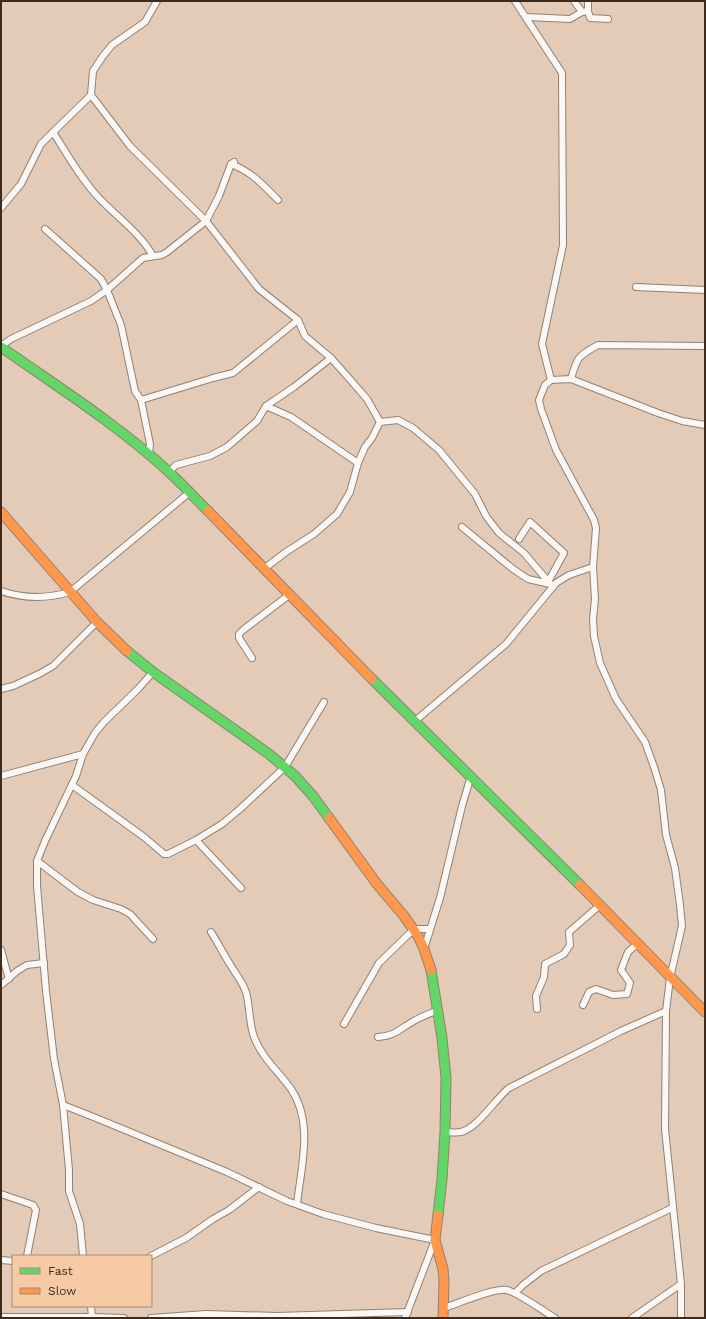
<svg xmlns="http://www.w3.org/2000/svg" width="706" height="1319" font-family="'Work Sans',sans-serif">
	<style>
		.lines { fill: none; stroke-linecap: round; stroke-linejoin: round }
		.street-casing { stroke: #938172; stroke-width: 8 }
		.fast-casing { stroke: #938172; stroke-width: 11 }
		.slow-casing { stroke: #938172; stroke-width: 11 }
		.street { stroke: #fbf7f4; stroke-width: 6 }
		.fast { stroke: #63d668; stroke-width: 9 }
		.slow { stroke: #ff974d; stroke-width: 9 }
	</style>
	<rect width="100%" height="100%" fill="#e3cbb7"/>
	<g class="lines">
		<defs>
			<g id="street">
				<polyline points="515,1 562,73 563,245 542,344 551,380"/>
				<polyline points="574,1 582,12"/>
				<polyline points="588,11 590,18 608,19"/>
				<polyline points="527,17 570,19 582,12 588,11 588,1"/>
				<polyline points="91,95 130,146 206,221 259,289 298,320 305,336 331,358 347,376 367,399 380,422"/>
				<path d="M53 132C67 154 81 179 99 198 117 217 140 233 153 256"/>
				<path d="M231 164C252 172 263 185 278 200"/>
				<polyline points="1,208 21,184 41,144 91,95 93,71 103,56 112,45 145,22 157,1"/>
				<polyline points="45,229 101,279 107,290 121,325 135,391 141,400 150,444 149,454"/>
				<polyline points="636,287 705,290"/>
				<polyline points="1,346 11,339 91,301 107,290 143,258 162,255 167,252 206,221 219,196 231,164 234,162"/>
				<path d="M571 379C577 357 578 356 598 345L705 346"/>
				<polyline points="141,400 213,378 233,373 298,320"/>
				<polyline points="266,406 291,417 358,463"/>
				<polyline points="169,472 176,465 210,456 227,447 257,421 266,406 294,387 331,358"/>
				<polyline points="462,527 513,569 528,579 550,584"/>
				<polyline points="519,539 530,522 564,553 548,582"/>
				<polyline points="593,567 595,599 593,619 594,636 600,663 616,699 645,742 654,767 661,790 666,835 675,868 680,905 682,926 670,978 666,1011 665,1129 681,1284 681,1318"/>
				<polyline points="265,568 286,552 314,534 337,514 350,492 358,463 365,447 372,438 380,422 398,420 413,428 439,450 475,494 486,516 499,533 524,553 553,587"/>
				<path d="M1 591C25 599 46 599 70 592L190 492"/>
				<polyline points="252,658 239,638 239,634 243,630 289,595"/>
				<polyline points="1,689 13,686 39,674 53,666 97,622"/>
				<polyline points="415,721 506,644 556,583 569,575 593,567 596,528 594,520 556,450 541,409 539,400 545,385 551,380 571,379 658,413 682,421 705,425"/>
				<polyline points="1,776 83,754"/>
				<polyline points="72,785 144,837 164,854 168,854 196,840 222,824 240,809 285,767 324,702"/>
				<polyline points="196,840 241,888"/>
				<polyline points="37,861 78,892 93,900 121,909 130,914 153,939"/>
				<path d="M211 932C218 943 224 955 231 966 236 974 243 983 246 992 250 1007 249 1023 254 1037 262 1058 279 1072 291 1089 314 1123 301 1167 297 1204"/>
				<polyline points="424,949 440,898 462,806 471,776"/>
				<polyline points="1,950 9,979"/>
				<polyline points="1,985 17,971 27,965 44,963"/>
				<polyline points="583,1005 589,992 596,989 613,995 627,994 630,983 621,970 628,952 637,944"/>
				<polyline points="537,1009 536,996 544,977 545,964 564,954 570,945 569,932 599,906"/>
				<polyline points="344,1024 379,963 414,929 430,929"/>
				<path d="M378 1037C395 1036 398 1030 412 1022 420 1017 429 1014 438 1010"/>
				<polyline points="63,1105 96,1118 227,1172 287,1201 323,1214 376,1228 435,1240 405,1318"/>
				<path d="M445 1132C450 1132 456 1133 461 1132 478 1128 495 1099 509 1088L621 1031 666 1011"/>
				<polyline points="1,1194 33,1205 36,1210 27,1256"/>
				<polyline points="83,1256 80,1224 69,1191 69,1170 63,1105 54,1059 46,991 37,886 37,861 45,841 76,776 83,754 95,733 104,722 138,689 153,672"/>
				<polyline points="151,1256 186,1238 213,1219 229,1210 259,1187"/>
				<polyline points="1,1260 13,1261"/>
				<polyline points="515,1293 523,1285 541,1271 672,1208"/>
				<polyline points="91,1306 92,1318"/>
				<path d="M444 1308C457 1304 495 1287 507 1290 519 1293 543 1311 555 1318"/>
				<polyline points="1,1317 92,1317 124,1318"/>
				<polyline points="151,1318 206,1314 277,1316 408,1312"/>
				<polyline points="632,1318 681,1284"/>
			</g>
			<g id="fast">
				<path d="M1 347C58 387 118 425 169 472 182 484 195 498 208 511"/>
				<polyline points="127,651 153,672 269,754 295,776 313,796 329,818"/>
				<polyline points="372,679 580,885"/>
				<polyline points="431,970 442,1038 446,1078 445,1132 442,1179 438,1215"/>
			</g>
			<g id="slow">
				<polyline points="208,511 372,679"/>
				<polyline points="1,512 97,622 127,651"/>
				<polyline points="329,818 377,884 404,916 418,936 424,949 431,970"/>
				<polyline points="580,885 705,1012"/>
				<polyline points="438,1215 435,1240 443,1269 444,1280 443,1318"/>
			</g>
		</defs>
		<!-- street casing -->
		<use href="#street" class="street-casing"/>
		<!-- fast casing -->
		<use href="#fast" class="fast-casing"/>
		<!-- slow casing -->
		<use href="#slow" class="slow-casing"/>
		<!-- street -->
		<use href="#street" class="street"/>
		<!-- fast -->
		<use href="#fast" class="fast"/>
		<!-- slow -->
		<use href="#slow" class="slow"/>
	</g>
	<!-- border -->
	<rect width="706" height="1319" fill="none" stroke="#3d2c1e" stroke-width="4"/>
	<!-- legend -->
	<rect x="12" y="1255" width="140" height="52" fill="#f5caa5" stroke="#ab8b6f"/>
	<rect x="20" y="1268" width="20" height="6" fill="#63d668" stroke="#ab8b6f"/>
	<text x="48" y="1275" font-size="12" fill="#3d2c1e">Fast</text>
	<rect x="20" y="1288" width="20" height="6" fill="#ff974d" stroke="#ab8b6f"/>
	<text x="48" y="1295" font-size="12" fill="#3d2c1e">Slow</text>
</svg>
